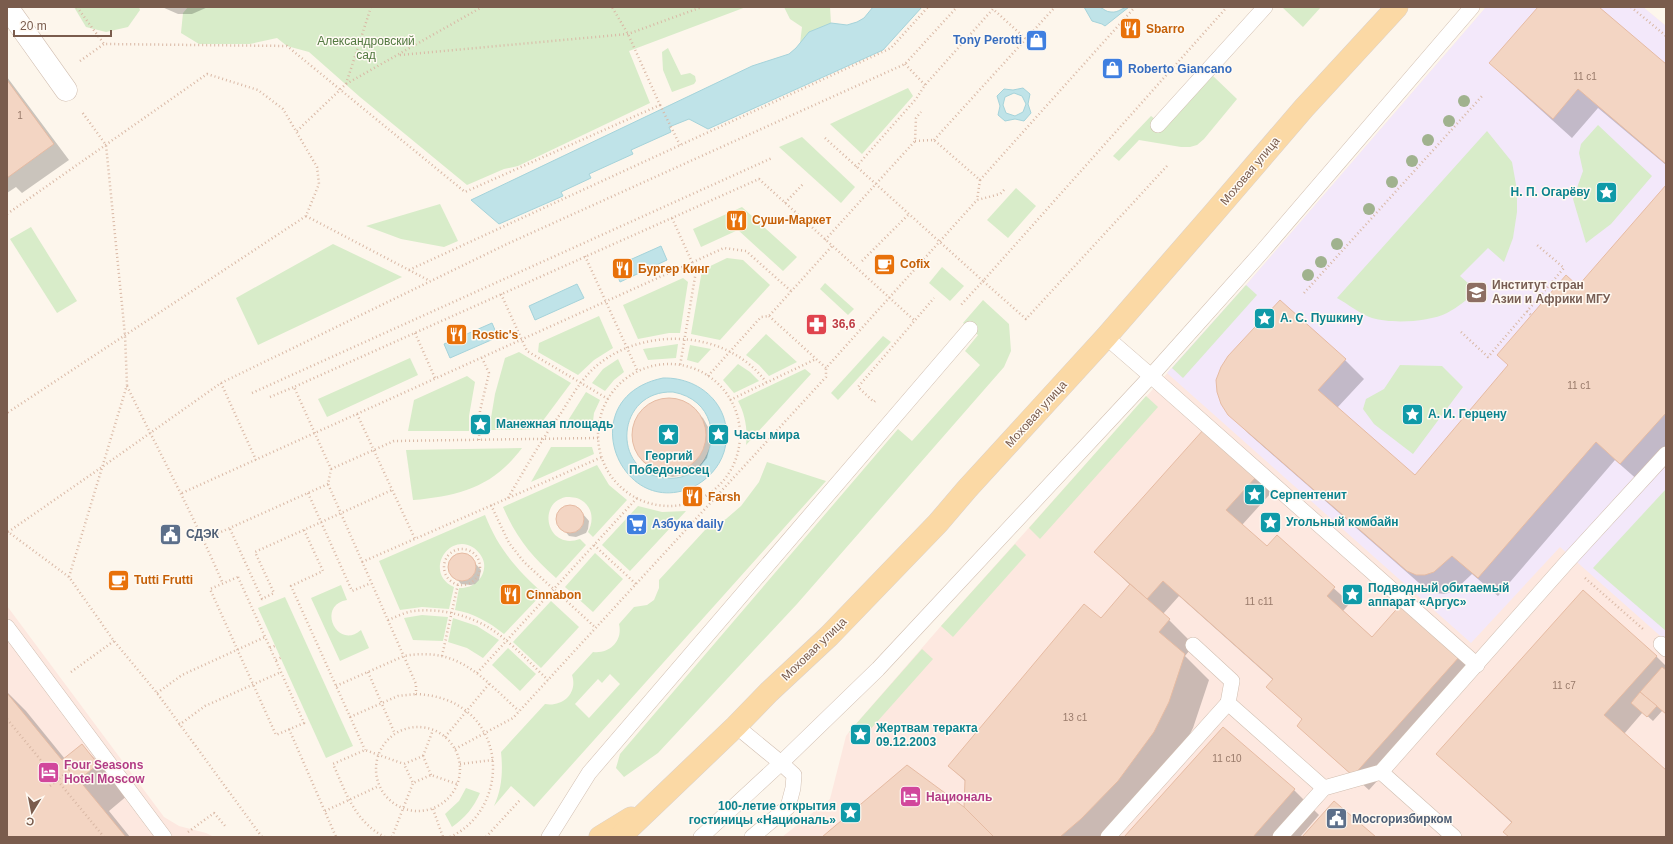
<svg xmlns="http://www.w3.org/2000/svg" width="1673" height="844" font-family="Helvetica,sans-serif">
	<style>
		.commercial { fill: #fde8e0 }
		.education { fill: #f3e8fa }
		.green { fill: #d8ecc9; fill-rule: evenodd }
		.water { fill: #bfe3e8; stroke: #a5d3da; fill-rule: evenodd }
		.shadow { fill: #0003 }
		.building { fill: #f3d5c3; stroke: #e6bba3 }
		.lines { fill: none; stroke-linecap: round; stroke-linejoin: round }
		.service-casing { stroke: #d1beb0; stroke-width: 16 }
		.pedestrian-casing { stroke: #d1beb0; stroke-width: 23 }
		.primary-casing { stroke: #dad1cd; stroke-width: 23 }
		.path { stroke: #d9b8a5; stroke-width: 2.5; stroke-dasharray: 1 3; stroke-linecap: butt }
		.service { stroke: #fff; stroke-width: 15 }
		.pedestrian { stroke: #fff; stroke-width: 22 }
		.primary { stroke: #fbd9a5; stroke-width: 22 }
		.tree { fill: #a0b28e }
		.labels { text-anchor: middle; dominant-baseline: central; stroke-width: 3; stroke-linejoin: round; paint-order: stroke }
		.number-label { font-size: 10px; fill: #987a6a }
		.food-label { font-size: 12px; font-weight: bold; fill: #c56008; stroke: #fffaf3; text-anchor: start }
		.shop-label { font-size: 12px; font-weight: bold; fill: #366cbe; stroke: #fffaf3; text-anchor: start }
		.park-label { font-size: 12px; fill: #537a41; stroke: #fffaf3 }
		.street-label { font-size: 12px; fill: #7a5c4d; stroke: #fffaf3 }
		.culture-label { font-size: 12px; font-weight: bold; fill: #0d838f; stroke: #fffaf3; text-anchor: start }
		.education-label { font-size: 12px; font-weight: bold; fill: #785e54; stroke: #fffaf3; text-anchor: start }
		.health-label { font-size: 12px; font-weight: bold; fill: #be3a42; stroke: #fffaf3; text-anchor: start }
		.service-label { font-size: 12px; font-weight: bold; fill: #4e5e75; stroke: #fffaf3; text-anchor: start }
		.hotel-label { font-size: 12px; font-weight: bold; fill: #b23c85; stroke: #fffaf3; text-anchor: start }
	</style>
	<rect width="100%" height="100%" fill="#fdf6ec"/>
	<!-- commercial -->
	<g class="commercial">
		<polygon points="1486,7 1643,7 1666,26 1666,837 782,837 830,799 846,736 849,732 941,626 1246,285"/>
		<polygon points="7,606 164,817 179,826 206,833 214,837 7,837"/>
	</g>
	<!-- education -->
	<polygon class="education" points="1486,7 1643,7 1666,26 1666,641 1560,547 1471,643 1167,373 1246,285"/>
	<!-- green -->
	<g class="green">
		<polygon points="74,7 139,7 140,10 128,27 106,32 86,27"/>
		<polygon points="188,7 746,7 629,51 650,103 518,166 504,169 467,185 360,97 309,52 287,46 277,38 250,44 199,44 181,33 183,13"/>
		<path d="M784 7H830L831 23C820 28 808 35 800 44L802 27 790 19Z"/>
		<polygon points="1282,7 1321,7 1303,27"/>
		<polygon points="668,48 681,75 690,73 695,76 696,81 694,84 672,92 663,70 662,52"/>
		<polygon points="1213,76 1237,99 1204,139 1197,145 1190,147 1181,147 1139,140 1119,161 1113,156 1151,116 1165,127"/>
		<polygon points="908,88 913,96 862,154 830,124"/>
		<polygon points="1598,125 1652,176 1611,224 1586,243 1573,199 1583,171 1579,153 1581,144"/>
		<path d="M1487 131 1512 162 1517 190V212L1513 238 1504 262 1488 248 1460 276 1477 291C1468 299 1458 307 1447 313 1429 322 1392 324 1372 318 1360 314 1348 304 1337 298Z"/>
		<polygon points="802,137 855,187 841,203 779,147"/>
		<polygon points="1016,188 1036,206 1008,238 987,220"/>
		<polygon points="440,204 458,241 444,247 401,239 366,226"/>
		<polygon points="742,207 797,257 783,271 738,230 701,247 693,229"/>
		<polygon points="31,227 77,301 57,313 10,239"/>
		<polygon points="333,244 402,277 258,345 236,298"/>
		<polygon points="727,258 743,260 770,285 720,340 691,334 702,270"/>
		<polygon points="942,267 964,286 950,301 929,283"/>
		<polygon points="683,278 688,282 680,333 669,333 638,339 623,305"/>
		<polygon points="825,283 854,309 848,315 820,289"/>
		<polygon points="1246,285 1257,295 1183,378 1172,368"/>
		<polygon points="983,300 1009,324 1011,351 1004,367 797,604 658,753 624,777 616,768 620,754 898,429 912,441 980,365 965,351 978,335 963,323"/>
		<polygon points="599,316 613,348 594,360 578,375 538,352 539,343"/>
		<polygon points="766,334 797,362 769,376 759,365 746,355"/>
		<polygon points="883,336 891,342 838,400 831,393"/>
		<polygon points="678,344 676,358 648,360 643,349"/>
		<polygon points="690,345 711,349 698,363 687,360"/>
		<polygon points="519,352 571,383 536,430 489,430 495,394 505,358"/>
		<polygon points="410,358 418,375 327,417 318,399"/>
		<polygon points="618,359 624,372 614,380 605,391 592,383 603,369"/>
		<polygon points="738,364 750,372 759,381 734,393 723,380"/>
		<polygon points="1400,365 1442,366 1463,387 1413,454 1374,424 1363,409 1366,399 1384,389"/>
		<path d="M805 369 811 374 746 445C748 430 745 414 738 401Z"/>
		<polygon points="467,376 475,382 469,416 469,431 408,431 414,400"/>
		<polygon points="586,392 600,400 594,413 592,429 562,430"/>
		<polygon points="1146,396 1158,407 1040,539 1029,528"/>
		<polygon points="551,447 592,447 594,454 531,482"/>
		<path d="M522 448C493 487 459 496 413 500L406 450Z"/>
		<path d="M767 462 826 481 534 807 511 786 494 806C502 789 503 771 501 752L545 704C563 707 578 693 572 675L593 652C610 654 623 641 619 624L634 607 647 605 654 600 659 588V580L705 530 726 519 741 506 759 482ZM610 674 620 684 589 718 575 704 598 679 602 683Z"/>
		<path d="M597 465 609 485 627 500 593 537 588 532C594 521 593 507 581 500 577 497 570 497 566 497 536 503 547 551 580 539L586 545 556 578C531 556 516 537 503 507Z"/>
		<polygon points="1666,489 1666,631 1593,568"/>
		<polygon points="638,506 662,512 686,511 630,571 602,545"/>
		<path d="M485 515C498 548 516 569 543 593L504 634C489 622 473 613 455 610L459 588C473 589 486 578 484 563 483 557 479 552 474 548 449 531 423 573 454 587L449 609 422 607 400 610 379 561Z"/>
		<polygon points="1015,544 1026,555 953,637 941,626"/>
		<polygon points="595,553 623,579 593,612 565,587"/>
		<path d="M341 585 347 600C316 605 337 651 361 630L369 648 340 661 311 598Z"/>
		<polygon points="285,597 353,746 326,758 258,608"/>
		<polygon points="551,601 579,627 541,668 513,642"/>
		<polygon points="422,615 448,617 443,641 413,640 404,618"/>
		<polygon points="453,618 477,626 499,640 483,658 467,648 448,642"/>
		<polygon points="508,648 536,674 520,691 492,665"/>
		<polygon points="922,649 933,659 860,741 849,732"/>
		<path d="M466 788 480 793C474 807 465 818 452 827L445 814 459 801Z"/>
	</g>
	<!-- water -->
	<g class="water">
		<polygon points="873,7 922,7 883,50 708,129 689,119 669,127 671,132 631,150 633,154 589,174 591,178 561,192 563,196 499,224 471,200 752,66 789,54 796,48 809,32 831,23 847,25 857,22 864,18"/>
		<path d="M1084 7C1088 7 1096 6 1100 7 1104 9 1106 12 1111 12 1119 13 1122 7 1129 7L1105 26 1102 24 1092 21Z"/>
		<path d="M1023 88 1030 94 1028 104 1031 113 1024 121 1015 119 1005 121 998 115 1000 106 997 96 1004 89 1013 90ZM1014 93 1022 96 1026 104 1023 112 1015 116 1006 113 1003 105 1005 97Z"/>
		<polygon points="661,246 667,260 620,282 614,267"/>
		<polygon points="577,284 584,298 535,320 529,306"/>
		<polygon points="492,323 498,337 450,358 444,344"/>
		<path d="M663 378C703 377 736 410 724 452 719 468 707 480 693 487 619 521 571 397 663 378ZM673 392C732 403 718 484 665 478 610 472 616 390 673 392Z"/>
	</g>
	<!-- shadow -->
	<g class="shadow">
		<polygon points="162,7 208,7 192,14 178,14"/>
		<polygon points="1540,7 1597,7 1666,65 1666,165 1598,108 1572,138 1510,82 1491,63"/>
		<polygon points="7,77 69,160 22,193 16,187 7,193"/>
		<polygon points="1666,187 1666,453 1640,482 1615,460 1498,596 1472,574 1454,591 1445,594 1436,593 1427,590 1249,434 1229,414 1345,360 1364,379 1337,408 1415,477"/>
		<polygon points="673,399 683,401 703,418 708,427 711,440 707,458 698,469 686,475 672,477 655,471 639,456 633,442 633,432 637,418 646,407 655,402"/>
		<polygon points="1255,477 1271,493 1242,525 1267,548 1277,537 1350,603 1343,611 1373,638 1402,605 1475,672 1369,790 1314,741 1303,720 1267,687 1273,680 1179,596 1163,614 1194,645 1185,656 1209,680 1193,728 1178,757 1113,837 824,837 965,809 966,782 949,766 1101,620 1130,585 1096,552"/>
		<polygon points="570,506 577,507 589,521 588,529 586,533 576,537 569,536 557,522 557,517 561,510"/>
		<polygon points="459,554 469,556 481,570 479,580 475,584 471,585 461,584 449,570 451,560"/>
		<polygon points="1656,656 1666,666 1666,713 1663,710 1653,721 1643,712 1624,734 1666,771 1666,837 1509,837 1512,823 1437,754"/>
		<polygon points="7,692 26,711 65,759 81,745 112,776 128,795 109,811 130,837 7,837"/>
		<polygon points="1223,728 1294,790 1319,815 1300,837 1125,837"/>
	</g>
	<!-- building -->
	<g class="building">
		<polygon points="1538,7 1599,7 1666,64 1666,164 1578,89 1553,119 1489,63"/>
		<polygon points="7,80 54,144 7,178"/>
		<polygon points="1666,185 1666,413 1620,464 1596,442 1478,578 1452,556 1434,572 1425,575 1416,575 1407,571 1228,415 1221,404 1217,392 1216,380 1221,367 1228,356 1280,300 1346,359 1318,390 1415,475 1508,365 1497,355 1566,275 1578,286"/>
		<circle cx="669" cy="435" r="37"/>
		<polygon points="1204,429 1256,477 1226,510 1267,546 1277,535 1335,587 1327,596 1372,637 1402,603 1460,656 1353,776 1297,726 1302,719 1266,687 1273,679 1163,581 1147,599 1094,552"/>
		<circle cx="570" cy="519" r="14"/>
		<circle cx="462" cy="567" r="14"/>
		<polygon points="1130,584 1170,619 1159,632 1185,654 1169,702 1154,732 1118,781 1081,819 1060,837 994,837 964,807 965,780 948,766 1084,604 1101,618"/>
		<polygon points="1583,590 1657,656 1604,715 1666,770 1666,837 1509,837 1503,832 1512,822 1436,754"/>
		<polygon points="1662,667 1666,670 1666,714 1640,692"/>
		<polygon points="1640,692 1657,706 1647,717 1631,703"/>
		<polygon points="7,693 62,760 82,744 98,764 79,780 126,837 7,837"/>
		<polygon points="1223,727 1295,789 1253,837 1124,837"/>
		<polygon points="907,765 964,807 994,837 822,837"/>
		<polygon points="1334,801 1376,837 1302,837"/>
	</g>
	<g class="lines">
		<defs>
			<g id="service">
				<polyline points="1158,125 1265,7"/>
				<polyline points="1106,337 1151,376 1477,665"/>
				<polyline points="7,627 164,837"/>
				<polyline points="1661,644 1666,649"/>
				<polyline points="1193,645 1232,681 1228,703 1324,788"/>
				<polyline points="736,726 781,763 794,775 793,788 788,807 752,837"/>
				<polyline points="1381,772 1454,837"/>
				<polyline points="549,837 589,773 970,329"/>
				<polyline points="701,837 781,763 878,669 1151,376 1260,254 1472,7"/>
				<polyline points="1108,837 1228,703"/>
				<polyline points="1280,837 1324,788 1381,772 1567,562 1666,454"/>
			</g>
			<polyline id="pedestrian" points="7,7 66,90"/>
			<g id="primary">
				<polyline points="600,837 631,818"/>
				<polyline points="620,837 736,726 769,692 829,636 938,523 967,489 1106,337 1213,214 1304,108 1397,7"/>
			</g>
		</defs>
		<!-- service casing -->
		<use href="#service" class="service-casing"/>
		<!-- pedestrian casing -->
		<use href="#pedestrian" class="pedestrian-casing"/>
		<!-- primary casing -->
		<use href="#primary" class="primary-casing"/>
		<!-- path -->
		<g class="path">
			<polyline points="77,7 104,44 287,46 465,192 660,105 628,34 612,7"/>
			<polyline points="1631,7 1666,36"/>
			<polyline points="400,55 628,34 702,7"/>
			<polyline points="80,61 104,44"/>
			<polyline points="905,64 925,85"/>
			<polyline points="346,84 371,7"/>
			<polyline points="660,105 680,145"/>
			<polyline points="297,131 346,84 482,7"/>
			<polyline points="825,138 983,281 960,306"/>
			<polyline points="934,140 1055,7"/>
			<polyline points="915,141 934,140 980,180 977,200"/>
			<polyline points="1167,166 1026,319 983,281 1227,7"/>
			<polyline points="856,167 916,99 925,85 993,9 1026,39"/>
			<polyline points="980,180 1135,7"/>
			<polyline points="785,203 804,183"/>
			<polyline points="7,214 207,74 258,90 283,109 317,167 319,184 306,216 7,413"/>
			<polyline points="306,216 430,281"/>
			<polyline points="672,218 696,271 680,366"/>
			<polyline points="825,240 915,141 916,118 921,112"/>
			<polyline points="585,256 638,372"/>
			<polyline points="862,261 909,214"/>
			<polyline points="409,270 891,48 928,7"/>
			<polyline points="1304,293 1483,95"/>
			<polyline points="501,294 527,351 608,399"/>
			<polyline points="1527,311 1531,315"/>
			<polyline points="769,316 826,368"/>
			<polyline points="1461,332 1488,357 1564,268 1537,245"/>
			<polyline points="415,333 435,378"/>
			<circle cx="669" cy="435" r="71"/>
			<polyline points="708,376 761,317 769,316 832,246"/>
			<polyline points="221,383 256,460"/>
			<path d="M127 386C159 452 194 516 223 584"/>
			<polyline points="252,393 772,158"/>
			<polyline points="270,397 294,387"/>
			<polyline points="730,400 816,359"/>
			<polyline points="875,401 874,402 858,387 934,298"/>
			<polyline points="357,414 415,539"/>
			<polyline points="479,440 480,411 489,373 482,358"/>
			<polyline points="331,469 394,441 598,438"/>
			<polyline points="182,493 724,248 746,251 791,291"/>
			<polyline points="308,493 352,591 371,583"/>
			<path d="M508 498C525 469 541 440 561 413 570 399 579 383 591 371 618 344 661 334 698 341 725 346 750 360 766 382"/>
			<polyline points="491,505 509,543 524,562 596,628"/>
			<polyline points="230,529 262,599 274,593 255,552 392,490"/>
			<polyline points="304,530 323,571 291,586 365,750"/>
			<polyline points="7,531 69,577 114,641 157,693 262,837"/>
			<polyline points="8,532 102,467 221,383 507,244 905,64 957,7"/>
			<polyline points="203,540 328,484"/>
			<polyline points="594,545 636,584"/>
			<circle cx="462" cy="567" r="18"/>
			<polyline points="362,562 602,457"/>
			<polyline points="69,577 127,385 125,335 106,145 82,112"/>
			<polygon points="238,577 304,723 276,735 210,589"/>
			<polyline points="1585,578 1643,629"/>
			<path d="M388 620C396 617 405 612 414 611 440 608 469 615 491 629 510 641 531 664 548 680"/>
			<polyline points="270,648 277,645"/>
			<polyline points="442,656 458,584"/>
			<polyline points="276,660 282,657"/>
			<polyline points="71,672 114,641"/>
			<polyline points="368,672 395,734"/>
			<polyline points="477,673 637,498"/>
			<path d="M336 686 404 656C459 646 482 678 519 711"/>
			<polyline points="157,693 182,675 265,637"/>
			<polyline points="350,717 398,696 416,694"/>
			<polyline points="7,719 104,837"/>
			<polyline points="179,725 205,706 281,672"/>
			<circle cx="418" cy="769" r="42"/>
			<polyline points="289,729 336,837"/>
			<polyline points="445,737 489,684"/>
			<polyline points="455,749 513,718 826,377 826,368 977,200 1000,194 1006,188"/>
			<polyline points="423,756 433,730"/>
			<polyline points="460,764 493,760"/>
			<polyline points="431,775 423,756 404,764 413,783 431,775 457,784"/>
			<polyline points="50,786 78,763"/>
			<polyline points="433,809 443,837"/>
			<polyline points="325,811 379,786"/>
			<polyline points="188,832 214,813 226,827"/>
			<path d="M385 837C355 822 346 793 333 764L365 750 404 764"/>
			<polyline points="392,837 413,783"/>
			<path d="M450 837C499 815 509 743 465 710 450 699 434 695 416 694V684L328 484 331 469 294 387 759 179 915 321"/>
			<polyline points="486,837 520,800"/>
		</g>
		<!-- service -->
		<use href="#service" class="service"/>
		<!-- pedestrian -->
		<use href="#pedestrian" class="pedestrian"/>
		<!-- primary -->
		<use href="#primary" class="primary"/>
	</g>
	<!-- trees -->
	<g class="tree">
		<circle cx="1464" cy="101" r="6"/>
		<circle cx="1449" cy="121" r="6"/>
		<circle cx="1428" cy="140" r="6"/>
		<circle cx="1412" cy="161" r="6"/>
		<circle cx="1392" cy="182" r="6"/>
		<circle cx="1369" cy="209" r="6"/>
		<circle cx="1337" cy="244" r="6"/>
		<circle cx="1321" cy="262" r="6"/>
		<circle cx="1308" cy="275" r="6"/>
	</g>
	<!-- icons -->
	<defs>
		<symbol id="restaurant-square" viewBox="-11 -11 22 22"><rect x="-9" y="-9" width="18" height="18" rx="4" fill="#e8710a" stroke="#fffaf3"/><path d="M-5-6h1v4h1v-4h1v4h1v-4h1v5L-1.5 .5V6h-2V.5L-5-1ZM5-6V6H3V1.5H1.5Q1.5-4 5-6Z" fill="#fff"/></symbol>
		<symbol id="shop-square" viewBox="-11 -11 22 22"><rect x="-9" y="-9" width="18" height="18" rx="4" fill="#3f7fe0" stroke="#fffaf3"/><path d="M-5-2.5h2.3a2.7 3.5 0 0 1 5.4 0H5L5.5 6h-11ZM-1.5-2.5h3a1.5 2.3 0 0 0-3 0Z" fill="#fff"/></symbol>
		<symbol id="sight-square" viewBox="-11 -11 22 22"><rect x="-9" y="-9" width="18" height="18" rx="4" fill="#0f9aa8" stroke="#fffaf3"/><path d="M0-6L1.8-2.2L6-1.7L2.9 1.2L3.7 5.4L0 3.3L-3.7 5.4L-2.9 1.2L-6-1.7L-1.8-2.2Z" fill="#fff"/></symbol>
		<symbol id="cafe-square" viewBox="-11 -11 22 22"><rect x="-9" y="-9" width="18" height="18" rx="4" fill="#e8710a" stroke="#fffaf3"/><path d="M-5.5-4.5H6V0H3Q3 3.5 0 3.5H-2.5Q-5.5 3.5-5.5 0ZM3-3.2v2h1.7v-2ZM-6 4.5H4V6H-6Z" fill="#fff"/></symbol>
		<symbol id="university-square" viewBox="-11 -11 22 22"><rect x="-9" y="-9" width="18" height="18" rx="4" fill="#8d6e63" stroke="#fffaf3"/><path d="M0-5L7-2L0 1L-7-2ZM-4 1L0 2.5L4 1V4Q0 6-4 4Z" fill="#fff"/></symbol>
		<symbol id="pharmacy-square" viewBox="-11 -11 22 22"><rect x="-9" y="-9" width="18" height="18" rx="4" fill="#e0444e" stroke="#fffaf3"/><path d="M-2-6h4v4h4v4h-4v4h-4v-4h-4v-4h4Z" fill="#fff"/></symbol>
		<symbol id="supermarket-square" viewBox="-11 -11 22 22"><rect x="-9" y="-9" width="18" height="18" rx="4" fill="#3f7fe0" stroke="#fffaf3"/><path d="M-6-5.5h2.5l.6 2H6L4.5 2H-2.5L-4.4-4H-6ZM-1.5 3.2a1.3 1.3 0 1 0 .1 0ZM3 3.2a1.3 1.3 0 1 0 .1 0Z" fill="#fff"/></symbol>
		<symbol id="civic-square" viewBox="-11 -11 22 22"><rect x="-9" y="-9" width="18" height="18" rx="4" fill="#5c6f8a" stroke="#fffaf3"/><path d="M-.6-6.5H3V-4.5H.6V-3L4-1V1h2V6H-6V1h2V-1L-.6-3ZM-1.2 2.5V6h2.4V2.5Z" fill="#fff"/></symbol>
		<symbol id="hotel-square" viewBox="-11 -11 22 22"><rect x="-9" y="-9" width="18" height="18" rx="4" fill="#d1479c" stroke="#fffaf3"/><path d="M-6-4.5h1.5V1H6V5H4.5V3h-9V5H-6ZM-4 0a1.8 1.8 0 1 1 3.6 0ZM.5 0V-2.5h3Q6-2.5 6 0Z" fill="#fff"/></symbol>
	</defs>
	<g fill-rule="evenodd">
		<use href="#restaurant-square" x="1118" y="16" width="25" height="25"/>
		<use href="#shop-square" x="1024" y="28" width="25" height="25"/>
		<use href="#shop-square" x="1100" y="56" width="25" height="25"/>
		<use href="#sight-square" x="1594" y="180" width="25" height="25"/>
		<use href="#restaurant-square" x="724" y="208" width="25" height="25"/>
		<use href="#cafe-square" x="872" y="252" width="25" height="25"/>
		<use href="#restaurant-square" x="610" y="256" width="25" height="25"/>
		<use href="#university-square" x="1464" y="280" width="25" height="25"/>
		<use href="#sight-square" x="1252" y="306" width="25" height="25"/>
		<use href="#pharmacy-square" x="804" y="312" width="25" height="25"/>
		<use href="#restaurant-square" x="444" y="322" width="25" height="25"/>
		<use href="#sight-square" x="1400" y="402" width="25" height="25"/>
		<use href="#sight-square" x="468" y="412" width="25" height="25"/>
		<use href="#sight-square" x="656" y="422" width="25" height="25"/>
		<use href="#sight-square" x="706" y="422" width="25" height="25"/>
		<use href="#sight-square" x="1242" y="482" width="25" height="25"/>
		<use href="#restaurant-square" x="680" y="484" width="25" height="25"/>
		<use href="#sight-square" x="1258" y="510" width="25" height="25"/>
		<use href="#supermarket-square" x="624" y="512" width="25" height="25"/>
		<use href="#civic-square" x="158" y="522" width="25" height="25"/>
		<use href="#cafe-square" x="106" y="568" width="25" height="25"/>
		<use href="#restaurant-square" x="498" y="582" width="25" height="25"/>
		<use href="#sight-square" x="1340" y="582" width="25" height="25"/>
		<use href="#sight-square" x="848" y="722" width="25" height="25"/>
		<use href="#hotel-square" x="36" y="760" width="25" height="25"/>
		<use href="#hotel-square" x="898" y="784" width="25" height="25"/>
		<use href="#sight-square" x="838" y="800" width="25" height="25"/>
		<use href="#civic-square" x="1324" y="806" width="25" height="25"/>
	</g>
	<g class="labels">
		<!-- number labels -->
		<g class="number-label">
			<text x="1585" y="76">11 с1</text>
			<text x="20" y="115">1</text>
			<text x="1579" y="385">11 с1</text>
			<text x="1259" y="601">11 с11</text>
			<text x="1564" y="685">11 с7</text>
			<text x="1075" y="717">13 с1</text>
			<text x="1227" y="758">11 с10</text>
		</g>
		<!-- food labels -->
		<g class="food-label">
			<text x="1146" y="29">Sbarro</text>
			<text x="752" y="220">Суши-Маркет</text>
			<text x="900" y="264">Cofix</text>
			<text x="638" y="269">Бургер Кинг</text>
			<text x="472" y="335">Rostic's</text>
			<text x="708" y="497">Farsh</text>
			<text x="134" y="580">Tutti Frutti</text>
			<text x="526" y="595">Cinnabon</text>
		</g>
		<!-- shop labels -->
		<g class="shop-label">
			<text x="1022" y="40" text-anchor="end">Tony Perotti</text>
			<text x="1128" y="69">Roberto Giancano</text>
			<text x="652" y="524">Азбука daily</text>
		</g>
		<!-- park labels -->
		<g class="park-label">
			<text x="366" y="41">Александровский<tspan x="366" dy="14">сад</tspan></text>
		</g>
		<!-- street labels -->
		<g class="street-label">
			<text transform="translate(1250 171) rotate(-50)">Моховая улица</text>
			<text transform="translate(1036 414) rotate(-48)">Моховая улица</text>
			<text transform="translate(814 649) rotate(-44)">Моховая улица</text>
		</g>
		<!-- culture labels -->
		<g class="culture-label">
			<text x="1590" y="192" text-anchor="end">Н. П. Огарёву</text>
			<text x="1280" y="318">А. С. Пушкину</text>
			<text x="1428" y="414">А. И. Герцену</text>
			<text x="496" y="424">Манежная площадь</text>
			<text x="734" y="435">Часы мира</text>
			<text x="669" y="456" text-anchor="middle">Георгий<tspan x="669" dy="14">Победоносец</tspan></text>
			<text x="1270" y="495">Серпентенит</text>
			<text x="1286" y="522">Угольный комбайн</text>
			<text x="1368" y="588">Подводный обитаемый<tspan x="1368" dy="14">аппарат «Аргус»</tspan></text>
			<text x="876" y="728">Жертвам теракта<tspan x="876" dy="14">09.12.2003</tspan></text>
			<text x="836" y="806" text-anchor="end">100-летие открытия<tspan x="836" dy="14">гостиницы «Националь»</tspan></text>
		</g>
		<!-- education labels -->
		<g class="education-label">
			<text x="1492" y="285">Институт стран<tspan x="1492" dy="14">Азии и Африки МГУ</tspan></text>
		</g>
		<!-- health labels -->
		<g class="health-label">
			<text x="832" y="324">36,6</text>
		</g>
		<!-- service labels -->
		<g class="service-label">
			<text x="186" y="534">СДЭК</text>
			<text x="1352" y="819">Мосгоризбирком</text>
		</g>
		<!-- hotel labels -->
		<g class="hotel-label">
			<text x="64" y="765">Four Seasons<tspan x="64" dy="14">Hotel Moscow</tspan></text>
			<text x="926" y="797">Националь</text>
		</g>
	</g>
	<!-- border -->
	<rect width="1673" height="844" fill="none" stroke="#7a5c4d" stroke-width="16"/>
	<!-- north arrow -->
	<g transform="translate(32 812) rotate(190)" stroke="#fffaf3" stroke-width="3" paint-order="stroke">
	<path d="M0-3L7 15L0 10L-7 15Z" fill="#7a5c4d"/>
	<text y="-6" font-size="11" font-weight="bold" text-anchor="middle" fill="#7a5c4d">С</text>
	</g>
	<!-- scale -->
	<path d="M14 30v6h97v-6" fill="none" stroke="#7a5c4d" stroke-width="2"/>
	<text x="20" y="30" font-size="12" fill="#7a5c4d" stroke="#fffaf3" stroke-width="3" paint-order="stroke">20 m</text>
</svg>
